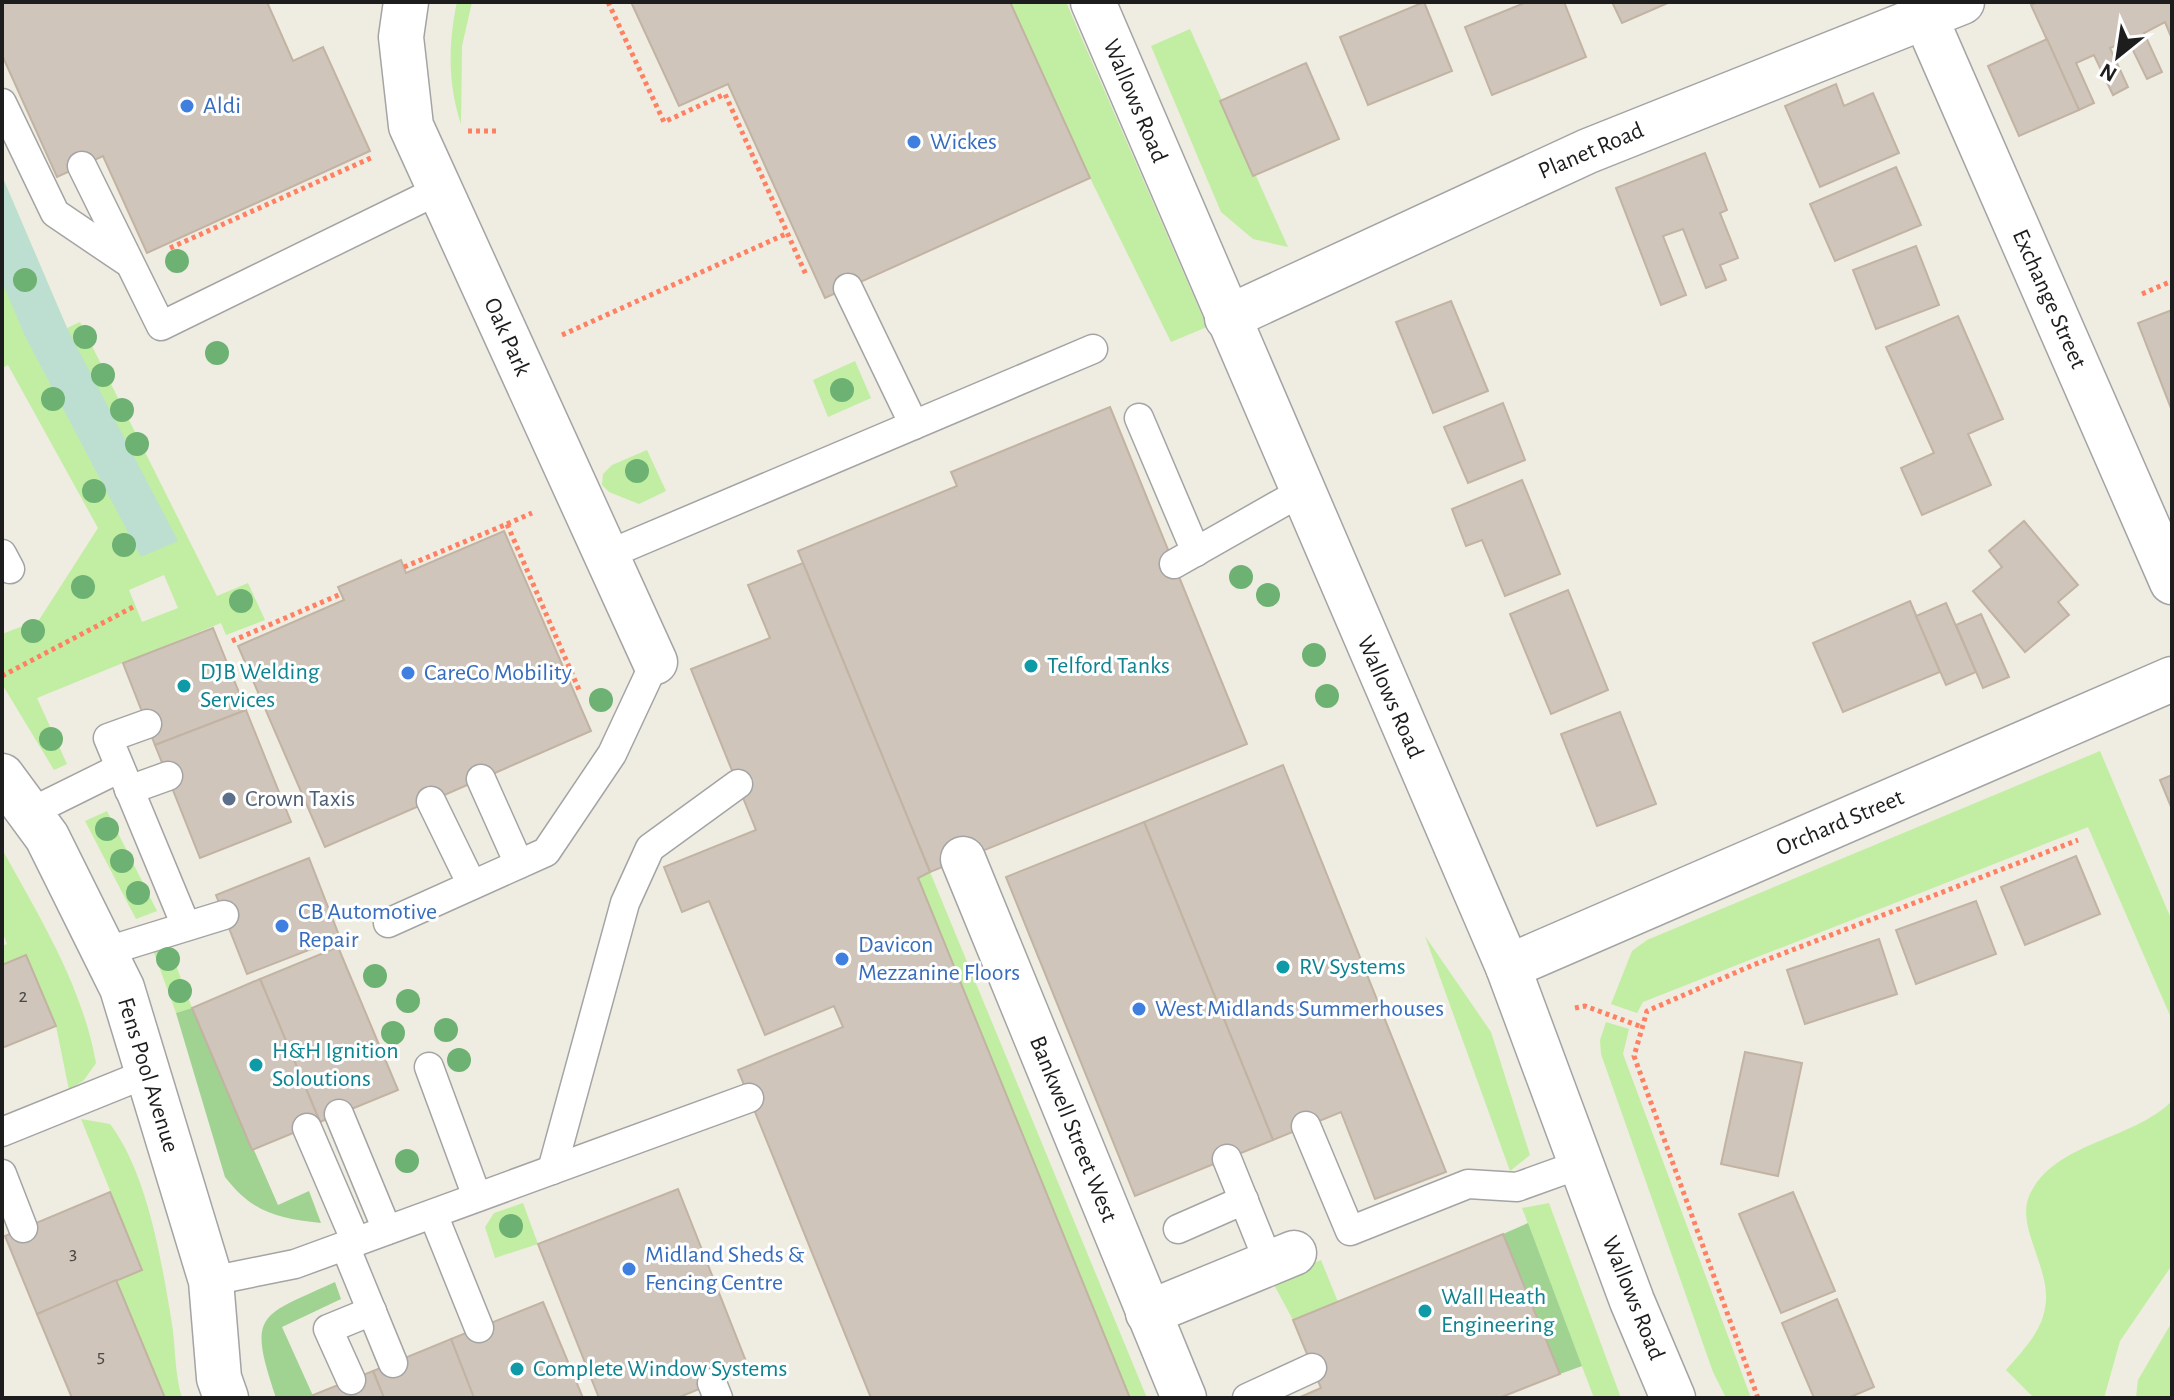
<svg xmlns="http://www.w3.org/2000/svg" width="2174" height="1400" font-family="'Alegreya Sans',sans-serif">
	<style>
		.grass { fill: #c1eea2; fill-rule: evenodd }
		.forest { fill: #a0d292 }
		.wetland { fill: #bddfd2 }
		.building { fill: #cfc5ba; stroke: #c2b3a3; stroke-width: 2 }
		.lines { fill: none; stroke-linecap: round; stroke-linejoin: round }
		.lane-casing { stroke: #a4a4a4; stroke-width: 31 }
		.street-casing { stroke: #a4a4a4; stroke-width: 47 }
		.path { stroke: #ff8062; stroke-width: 5; stroke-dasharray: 4 4; stroke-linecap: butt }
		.lane { stroke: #fff; stroke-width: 28 }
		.street { stroke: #fff; stroke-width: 44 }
		.tree { fill: #6db272 }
		.shop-dot { fill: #3f7fe0; stroke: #fff; stroke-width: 3 }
		.culture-dot { fill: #0f9aa8; stroke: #fff; stroke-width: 3 }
		.service-dot { fill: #5c6f8a; stroke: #fff; stroke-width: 3 }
		.labels { text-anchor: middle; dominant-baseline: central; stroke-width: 6; stroke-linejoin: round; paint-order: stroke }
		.number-label { font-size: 20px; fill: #4a4744 }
		.street-label { font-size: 24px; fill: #1d1d1d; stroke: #fff }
		.shop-label { font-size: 24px; fill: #366cbe; stroke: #fff; text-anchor: start }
		.culture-label { font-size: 24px; fill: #0d838f; stroke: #fff; text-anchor: start }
		.service-label { font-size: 24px; fill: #4e5e75; stroke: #fff; text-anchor: start }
	</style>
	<rect width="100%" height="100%" fill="#efece1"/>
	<!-- grass -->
	<g class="grass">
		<path d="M457 2H472L462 46 461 124C448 84 448 44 457 2Z"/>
		<polygon points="1010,2 1066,2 1207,327 1171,342 1090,178"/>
		<polygon points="1190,29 1288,247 1253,239 1221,212 1151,46"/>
		<path d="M2 176 67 328 80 322 217 596 248 583 265 620 226 635 221 623 37 698 67 764 54 770 2 684V634L39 620 98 528 8 365 2 368ZM164 575 178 608 142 622 129 590Z"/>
		<polygon points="855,361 871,398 828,417 813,380"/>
		<polygon points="647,450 666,491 639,504 609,492 602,485 603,474 612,465"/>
		<polygon points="2100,751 2172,921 2172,1020 2088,827 1643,1002 1637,1013 1611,1004 1632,951 1647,940"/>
		<polygon points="107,811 157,911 136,919 85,821"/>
		<path d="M2 849C40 918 82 985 96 1063L84 1080 69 1090 56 1026 27 956 2 965V946L7 944 2 931Z"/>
		<polygon points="930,872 1147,1398 1130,1398 918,878"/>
		<polygon points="1425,936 1491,1032 1530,1155 1510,1171"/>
		<polygon points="168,944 192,1008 176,1013 153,950"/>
		<polygon points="1606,1022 1629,1029 1623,1054 1751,1398 1726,1398 1713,1372 1601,1054 1600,1040"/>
		<path d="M2172 1101V1265L2120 1341 2104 1398H2034L2006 1370C2022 1351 2041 1333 2045 1308 2053 1270 2014 1226 2030 1194 2056 1141 2132 1141 2172 1101Z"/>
		<path d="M81 1119 110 1124C147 1173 161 1258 171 1318 176 1344 174 1373 182 1398H165L116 1280 142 1269Z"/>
		<polygon points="523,1203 538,1244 495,1258 485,1227 494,1213"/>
		<polygon points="1549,1203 1621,1398 1594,1398 1522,1208"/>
		<polygon points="1321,1260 1338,1302 1293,1320 1272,1281"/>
		<polygon points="2172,1322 2172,1398 2136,1398 2138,1380"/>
	</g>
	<!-- forest -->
	<g class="forest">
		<path d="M192 1008 278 1205 309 1191 321 1223C277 1218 253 1213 225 1177L176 1013Z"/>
		<polygon points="1528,1223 1582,1366 1560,1374 1503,1234"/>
		<path d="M335 1282 341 1299 282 1327 314 1398H276C247 1312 259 1317 335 1282Z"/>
	</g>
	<!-- wetland -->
	<polygon class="wetland" points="2,176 67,328 178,541 141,557 25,336 2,282"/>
	<!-- building -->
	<g class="building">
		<polygon points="2,2 267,2 293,61 323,47 370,151 147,253 103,156 57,177 2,55"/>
		<polygon points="631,2 1010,2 1090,178 825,298 728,84 679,106"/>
		<polygon points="1424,2 1452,71 1368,105 1340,37"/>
		<polygon points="1527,2 1564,2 1586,57 1492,95 1465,27"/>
		<polygon points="1612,2 1670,2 1622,23"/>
		<polygon points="2038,2 2172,2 2172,39 2165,22 2144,33 2162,72 2147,79 2128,40 2110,48 2128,87 2113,95 2094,55 2076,63 2094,103 2079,110 2031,5"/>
		<polygon points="2047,39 2079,110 2019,136 1988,66"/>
		<polygon points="1306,63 1339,139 1253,176 1220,101"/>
		<polygon points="1836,84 1844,106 1873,93 1899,153 1820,187 1785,106"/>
		<polygon points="1705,153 1727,210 1720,213 1738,258 1720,265 1726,280 1706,288 1683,229 1663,236 1686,295 1661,305 1616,188"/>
		<polygon points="1896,167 1921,225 1835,261 1810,204"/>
		<polygon points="1916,246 1939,305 1876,329 1853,270"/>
		<polygon points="1451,301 1488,391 1433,413 1396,322"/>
		<polygon points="2172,310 2172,411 2138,323"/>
		<polygon points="1958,316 2003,419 1968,434 1991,485 1922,515 1901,468 1934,453 1886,347"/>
		<polygon points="1503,403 1525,460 1468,483 1444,427"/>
		<polygon points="1110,407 1247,744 930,872 798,551 957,486 951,472"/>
		<polygon points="1522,480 1560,574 1505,596 1482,540 1466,546 1452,509"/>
		<polygon points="2024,521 2078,585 2058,602 2069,615 2025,652 1973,591 2002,567 1989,551"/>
		<polygon points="504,531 591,731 325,847 238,646 344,600 338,587 401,560 406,573"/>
		<polygon points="803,563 930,872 918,878 1130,1398 871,1398 738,1070 843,1027 834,1006 765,1035 709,901 682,912 664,867 756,830 691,669 770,638 748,585"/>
		<polygon points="1568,590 1608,690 1551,714 1510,614"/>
		<polygon points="1910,601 1940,672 1843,712 1813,643"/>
		<polygon points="1946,603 1976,672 1946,685 1916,616"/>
		<polygon points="1981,614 2009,677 1983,688 1956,625"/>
		<polygon points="213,628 246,710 155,745 123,663"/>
		<polygon points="246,710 291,822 200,858 155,745"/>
		<polygon points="1620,712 1656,804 1597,826 1561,734"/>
		<polygon points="1283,765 1446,1172 1375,1199 1341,1112 1273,1140 1144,822"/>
		<polygon points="2172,775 2172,809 2160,780"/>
		<polygon points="1144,822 1273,1140 1135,1196 1006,877"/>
		<polygon points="2076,856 2100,914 2025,945 2001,887"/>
		<polygon points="309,858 340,938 247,974 216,895"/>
		<polygon points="1976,901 1996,954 1916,984 1896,930"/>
		<polygon points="1879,939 1897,994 1805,1024 1787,970"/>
		<polygon points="338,947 398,1090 320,1122 260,979"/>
		<polygon points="26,955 56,1026 2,1048 2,965"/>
		<polygon points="260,979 320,1122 252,1150 192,1008"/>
		<polygon points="1745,1052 1802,1063 1778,1176 1721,1164"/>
		<polygon points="678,1189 749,1369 677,1398 599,1398 538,1244"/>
		<polygon points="110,1192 142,1270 37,1314 5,1236"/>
		<polygon points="1793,1192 1835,1291 1781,1313 1739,1214"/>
		<polygon points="1503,1234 1560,1374 1499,1398 1298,1398 1321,1388 1293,1320"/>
		<polygon points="116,1280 165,1398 72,1398 37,1314"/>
		<polygon points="1837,1299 1874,1387 1848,1398 1814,1398 1782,1323"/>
		<polygon points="543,1302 583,1398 474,1398 451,1339"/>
		<polygon points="451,1339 474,1398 384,1398 373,1371"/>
		<polygon points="373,1371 384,1398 314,1398 313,1395"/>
	</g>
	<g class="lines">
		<defs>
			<g id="lane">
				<polyline points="2,103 55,213 126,261"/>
				<polyline points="82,166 161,326 439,190"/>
				<polyline points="848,288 914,425"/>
				<polyline points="1139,418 1196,552"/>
				<polyline points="2,554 10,569"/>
				<polyline points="607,555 1093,349"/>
				<polyline points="1174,564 1301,492"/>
				<polyline points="147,724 108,738 186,926"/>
				<polyline points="481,779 519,864"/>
				<polyline points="129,790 168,776"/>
				<polyline points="431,801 472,885"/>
				<polyline points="29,813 120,768"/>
				<polyline points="388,923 546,852 612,754 655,662"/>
				<polyline points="104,952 224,915"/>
				<polyline points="429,1067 477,1197"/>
				<polyline points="339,1114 387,1230"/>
				<polyline points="1306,1126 1350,1231 1468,1184 1517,1187 1581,1164"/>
				<polyline points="307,1128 356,1242"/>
				<polyline points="2,1132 148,1073"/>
				<polyline points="1227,1159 1269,1263"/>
				<polyline points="552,1170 625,903 650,848 738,784"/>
				<polyline points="2,1174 23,1228"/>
				<polyline points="433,1214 479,1328"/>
				<polyline points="1178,1229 1244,1200"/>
				<polyline points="345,1246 393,1363"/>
				<polyline points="211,1281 295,1264 749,1098"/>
				<polyline points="351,1380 328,1329 372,1311"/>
				<polyline points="712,1383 718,1398"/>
				<polyline points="1247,1398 1312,1368"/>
			</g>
			<g id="street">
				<polyline points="406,2 401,37 411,126 655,662"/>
				<polyline points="1093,2 1508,967 1632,1301 1673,1398"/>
				<polyline points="1925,17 2172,582"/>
				<polyline points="1227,318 1588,151 1962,2"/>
				<polyline points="2,776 47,837 122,988 211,1281 219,1378 226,1398"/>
				<polyline points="963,859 1184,1398"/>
				<polyline points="1508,967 2172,679"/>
				<polyline points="1148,1313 1294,1253"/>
			</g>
		</defs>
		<!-- lane casing -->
		<use href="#lane" class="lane-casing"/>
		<!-- street casing -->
		<use href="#street" class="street-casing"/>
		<!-- path -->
		<g class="path">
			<polyline points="608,2 664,122 725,94 807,277"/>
			<polyline points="468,131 497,131"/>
			<polyline points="170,248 373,157"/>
			<polyline points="2142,294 2172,281"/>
			<polyline points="562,335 788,233"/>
			<polyline points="507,524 532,513"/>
			<polyline points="404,567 507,524 580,692"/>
			<polyline points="232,641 341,594"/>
			<polyline points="2,676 135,606"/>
			<polyline points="1575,1008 1585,1006 1642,1027"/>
			<polyline points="1758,1398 1634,1056 1647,1011 1753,965 2078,840"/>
		</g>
		<!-- lane -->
		<use href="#lane" class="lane"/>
		<!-- street -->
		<use href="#street" class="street"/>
	</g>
	<!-- trees -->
	<g class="tree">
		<circle cx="177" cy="261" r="12"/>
		<circle cx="25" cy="280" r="12"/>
		<circle cx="85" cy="337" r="12"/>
		<circle cx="217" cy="353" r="12"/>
		<circle cx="103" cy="375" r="12"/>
		<circle cx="842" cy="390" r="12"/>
		<circle cx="53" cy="399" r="12"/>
		<circle cx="122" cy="410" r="12"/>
		<circle cx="137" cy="444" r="12"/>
		<circle cx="637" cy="471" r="12"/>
		<circle cx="94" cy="491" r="12"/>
		<circle cx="124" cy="545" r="12"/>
		<circle cx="1241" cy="577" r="12"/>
		<circle cx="83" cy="587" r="12"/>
		<circle cx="1268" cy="595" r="12"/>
		<circle cx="241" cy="601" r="12"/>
		<circle cx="33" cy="631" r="12"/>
		<circle cx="1314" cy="655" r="12"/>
		<circle cx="1327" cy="696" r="12"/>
		<circle cx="601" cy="700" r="12"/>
		<circle cx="51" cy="739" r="12"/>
		<circle cx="107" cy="829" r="12"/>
		<circle cx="122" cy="861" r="12"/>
		<circle cx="138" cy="893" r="12"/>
		<circle cx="168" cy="959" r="12"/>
		<circle cx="375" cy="976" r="12"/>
		<circle cx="180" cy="991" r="12"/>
		<circle cx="408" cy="1001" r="12"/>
		<circle cx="446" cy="1030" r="12"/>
		<circle cx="393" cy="1033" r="12"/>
		<circle cx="459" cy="1060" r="12"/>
		<circle cx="407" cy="1161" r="12"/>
		<circle cx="511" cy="1226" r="12"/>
	</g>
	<!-- markers -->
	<g class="shop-dot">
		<circle cx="187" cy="106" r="8"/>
		<circle cx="914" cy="142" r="8"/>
		<circle cx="408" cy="673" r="8"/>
		<circle cx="282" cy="926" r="8"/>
		<circle cx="842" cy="959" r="8"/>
		<circle cx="1139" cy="1009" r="8"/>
		<circle cx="629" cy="1269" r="8"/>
	</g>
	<g class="culture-dot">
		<circle cx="1031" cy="666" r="8"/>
		<circle cx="184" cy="686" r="8"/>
		<circle cx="1283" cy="967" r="8"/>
		<circle cx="256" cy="1065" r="8"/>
		<circle cx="1425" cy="1311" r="8"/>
		<circle cx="517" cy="1369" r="8"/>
	</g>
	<circle class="service-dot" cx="229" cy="799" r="8"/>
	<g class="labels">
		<!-- number labels -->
		<g class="number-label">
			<text x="23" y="996">2</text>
			<text x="73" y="1253">3</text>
			<text x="101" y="1356">5</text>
		</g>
		<!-- street labels -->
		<g class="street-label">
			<text transform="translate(1135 101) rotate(67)">Wallows Road</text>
			<text transform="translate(1591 151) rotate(-23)">Planet Road</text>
			<text transform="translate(2049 299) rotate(66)">Exchange Street</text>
			<text transform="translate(507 337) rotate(66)">Oak Park</text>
			<text transform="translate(1390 697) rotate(66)">Wallows Road</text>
			<text transform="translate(1840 823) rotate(-23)">Orchard Street</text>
			<text transform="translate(148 1075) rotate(73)">Fens Pool Avenue</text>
			<text transform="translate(1073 1129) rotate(68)">Bankwell Street West</text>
			<text transform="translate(1633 1298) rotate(68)">Wallows Road</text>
		</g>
		<!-- shop labels -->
		<g class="shop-label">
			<text x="203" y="106">Aldi</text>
			<text x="930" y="142">Wickes</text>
			<text x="424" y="673">CareCo Mobility</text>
			<text x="298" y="912">CB Automotive<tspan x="298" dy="28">Repair</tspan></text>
			<text x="858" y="945">Davicon<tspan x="858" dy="28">Mezzanine Floors</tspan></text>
			<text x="1155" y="1009">West Midlands Summerhouses</text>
			<text x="645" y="1255">Midland Sheds &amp;<tspan x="645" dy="28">Fencing Centre</tspan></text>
		</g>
		<!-- culture labels -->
		<g class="culture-label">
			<text x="1047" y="666">Telford Tanks</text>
			<text x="200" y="672">DJB Welding<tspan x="200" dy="28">Services</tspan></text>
			<text x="1299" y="967">RV Systems</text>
			<text x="272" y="1051">H&amp;H Ignition<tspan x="272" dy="28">Soloutions</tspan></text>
			<text x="1441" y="1297">Wall Heath<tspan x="1441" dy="28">Engineering</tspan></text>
			<text x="533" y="1369">Complete Window Systems</text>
		</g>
		<!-- service labels -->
		<g class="service-label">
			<text x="245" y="799">Crown Taxis</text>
		</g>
	</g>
	<!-- border -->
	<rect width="2174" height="1400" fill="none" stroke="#1d1d1d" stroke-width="8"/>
	<!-- north arrow -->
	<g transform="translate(2118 56) rotate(210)" stroke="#ffffff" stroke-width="6" paint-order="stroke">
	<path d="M0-6L14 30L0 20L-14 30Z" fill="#1d1d1d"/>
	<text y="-12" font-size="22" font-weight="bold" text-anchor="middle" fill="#1d1d1d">N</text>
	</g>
</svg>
